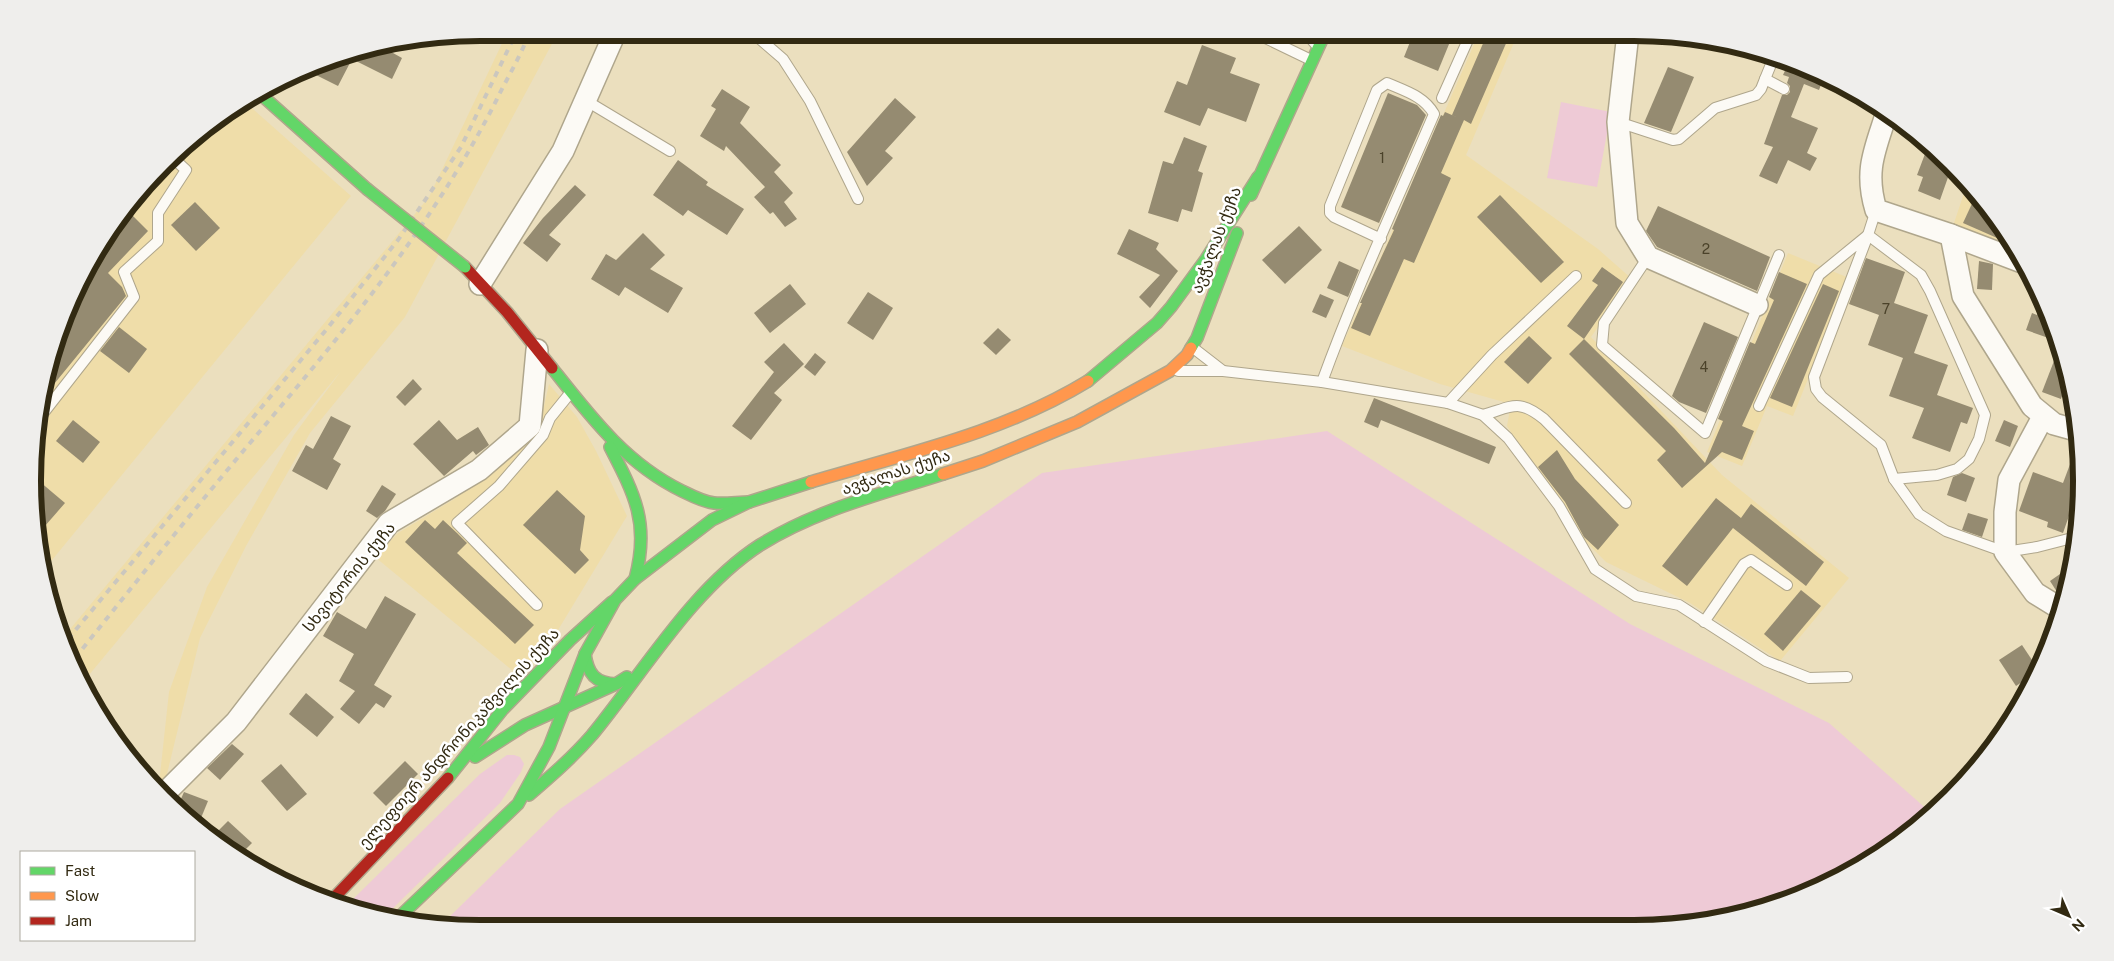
<svg xmlns="http://www.w3.org/2000/svg" width="2114" height="961" font-family="'Public Sans','Noto Sans Georgian',sans-serif">
	<style>
		.built { fill: #efdda9 }
		.green { fill: #eecad6 }
		.building { fill: #958b71 }
		.lines { fill: none; stroke-linecap: round; stroke-linejoin: round }
		.lane-casing { stroke: #afa68c; stroke-width: 12 }
		.street-casing { stroke: #afa68c; stroke-width: 24 }
		.fast-casing { stroke: #afa68c; stroke-width: 14 }
		.slow-casing { stroke: #afa68c; stroke-width: 14 }
		.jam-casing { stroke: #afa68c; stroke-width: 14 }
		.lane { stroke: #fcfaf5; stroke-width: 10 }
		.street { stroke: #fcfaf5; stroke-width: 21 }
		.fast { stroke: #63d668; stroke-width: 11 }
		.slow { stroke: #ff974d; stroke-width: 11 }
		.jam { stroke: #b3261e; stroke-width: 11 }
		.rail { stroke: #cbc7be; stroke-width: 4; stroke-dasharray: 6 6; stroke-linecap: butt }
		.fast-bridge-casing { stroke: #afa68c; stroke-width: 14; stroke-linecap: butt }
		.fast-bridge { stroke: #63d668; stroke-width: 11 }
		.labels { text-anchor: middle; dominant-baseline: central; stroke-width: 5; stroke-linejoin: round; paint-order: stroke }
		.number-label { font-size: 14px; fill: #4b422a }
		.street-label { font-size: 16px; fill: #322a12; stroke: #fff }
		.rim { fill: none; stroke: #322a12; stroke-width: 6 }
	</style>
	<rect width="100%" height="100%" fill="#ebdfbe"/>
	<!-- built -->
	<g class="built">
		<polygon points="507,33 556,33 553,42 405,317 310,433 246,546 200,638 166,778 159,784 169,692 207,587 294,435 341,371 84,681 66,634 429,197"/>
		<polygon points="1479,33 1518,33 1466,155 1598,249 1632,279 1591,337 1722,475 1849,578 1780,661 1690,603 1606,562 1574,530 1507,426 1511,404 1440,384 1342,346"/>
		<polygon points="244,101 351,196 43,571 33,480 41,393 92,257 185,143"/>
		<polygon points="1967,184 2006,231 2019,256 1953,226"/>
		<polygon points="1788,253 1849,278 1793,416 1767,406 1742,466 1707,452"/>
		<polygon points="549,384 577,417 596,451 627,516 558,630 518,675 375,557 398,533 456,498 540,424"/>
	</g>
	<!-- green -->
	<g class="green">
		<polygon points="1561,102 1611,112 1597,187 1547,178"/>
		<polygon points="1327,431 1630,624 1829,723 1930,812 1906,836 1805,894 1692,925 480,928 441,925 560,809 1042,473"/>
		<polygon points="507,755 514,755 520,757 524,764 521,772 500,803 384,917 346,906 480,774"/>
	</g>
	<!-- building -->
	<g class="building">
		<polygon points="1414,32 1454,32 1438,71 1404,57"/>
		<polygon points="1488,32 1511,32 1471,124 1464,120 1441,173 1451,178 1414,263 1404,259 1370,336 1351,328 1362,303 1360,303 1394,230 1392,229 1441,115 1443,116 1445,112 1461,119 1452,115"/>
		<polygon points="1202,45 1236,58 1230,73 1260,84 1246,122 1208,108 1200,126 1164,112 1177,81 1187,85"/>
		<polygon points="384,48 402,58 392,79 352,59 338,86 306,70 336,56"/>
		<polygon points="1789,62 1805,66 1824,77 1819,90 1804,84 1791,117 1818,128 1807,153 1817,158 1810,171 1788,160 1777,184 1759,176 1773,147 1764,144 1782,95 1787,95 1790,92 1790,86 1787,83 1789,77 1783,75"/>
		<polygon points="1668,67 1694,77 1671,132 1644,123"/>
		<polygon points="722,89 750,107 740,123 781,165 774,172 793,193 784,202 797,219 785,227 773,212 770,214 754,197 765,187 726,146 724,151 700,136 716,109 711,106"/>
		<polygon points="1388,93 1417,105 1426,115 1379,223 1341,207"/>
		<polygon points="895,98 916,117 885,151 893,158 867,186 847,152"/>
		<polygon points="1184,137 1207,146 1198,171 1203,173 1192,212 1182,209 1178,222 1148,213 1163,161 1173,164"/>
		<polygon points="1928,146 1952,166 1940,200 1918,191 1923,177 1917,175"/>
		<polygon points="678,160 708,182 706,185 744,209 727,235 688,210 683,216 653,195"/>
		<polygon points="575,185 586,195 549,235 561,244 547,262 523,243 543,218"/>
		<polygon points="1500,195 1564,262 1541,283 1477,217"/>
		<polygon points="1976,195 2006,231 2013,245 1963,223"/>
		<polygon points="195,202 220,228 196,251 171,225"/>
		<polygon points="1658,206 1770,257 1757,291 1657,247 1646,231"/>
		<polygon points="129,212 148,231 108,273 122,287 126,296 41,400 41,393 92,257"/>
		<polygon points="1299,226 1322,250 1285,284 1262,260"/>
		<polygon points="1129,229 1159,243 1156,249 1178,271 1150,308 1139,297 1160,275 1117,254"/>
		<polygon points="643,233 665,255 650,269 683,288 668,313 625,287 619,296 591,279 606,254 616,260"/>
		<polygon points="1866,258 1905,272 1894,303 1928,315 1914,353 1948,365 1937,395 1973,408 1967,424 1961,422 1950,452 1912,438 1924,408 1889,396 1903,358 1868,345 1879,315 1849,304"/>
		<polygon points="1339,261 1359,270 1348,297 1327,288"/>
		<polygon points="1979,261 1993,264 1992,290 1977,289"/>
		<polygon points="1602,267 1623,282 1584,339 1567,326 1598,285 1592,281"/>
		<polygon points="1779,272 1807,284 1742,426 1754,431 1742,460 1722,452 1682,488 1657,460 1666,451 1569,354 1584,339 1674,428 1705,463 1723,421 1718,419 1750,342 1755,344 1774,300 1769,297"/>
		<polygon points="790,284 806,304 770,333 754,313"/>
		<polygon points="1823,284 1839,291 1792,407 1770,398"/>
		<polygon points="868,292 893,308 873,340 847,323"/>
		<polygon points="1320,294 1334,300 1326,318 1312,312"/>
		<polygon points="2038,311 2048,311 2057,341 2026,330 2032,313 2037,315"/>
		<polygon points="1704,322 1738,337 1706,413 1679,402 1672,396"/>
		<polygon points="119,327 147,349 129,373 100,351"/>
		<polygon points="998,328 1011,340 996,355 983,343"/>
		<polygon points="1529,336 1552,358 1528,384 1504,362"/>
		<polygon points="784,343 804,364 774,393 782,400 751,440 732,426 774,372 764,362"/>
		<polygon points="2059,348 2068,378 2061,399 2042,392"/>
		<polygon points="815,353 826,362 815,376 804,367"/>
		<polygon points="413,379 422,389 405,406 396,397"/>
		<polygon points="1374,398 1496,447 1489,464 1381,420 1378,428 1364,422"/>
		<polygon points="331,416 351,426 333,459 341,464 327,490 292,471 306,445 313,449"/>
		<polygon points="73,420 100,442 83,463 56,441"/>
		<polygon points="439,420 457,440 478,427 489,445 476,455 473,451 444,476 413,444"/>
		<polygon points="2004,420 2018,426 2010,447 1995,441"/>
		<polygon points="2078,443 2082,480 2080,494 2077,493 2063,533 2047,527 2048,522 2019,511 2033,472 2063,483"/>
		<polygon points="1557,450 1575,479 1619,525 1598,550 1584,537 1565,502 1538,467"/>
		<polygon points="1962,473 1975,478 1966,502 1947,495 1953,477"/>
		<polygon points="33,476 65,503 38,534 32,480"/>
		<polygon points="382,485 396,494 385,511 377,518 366,511"/>
		<polygon points="557,490 585,516 580,550 589,560 575,574 523,525"/>
		<polygon points="1716,498 1741,518 1751,504 1824,562 1806,586 1733,528 1687,586 1662,566"/>
		<polygon points="1968,513 1988,519 1982,537 1962,530"/>
		<polygon points="425,520 435,529 443,520 457,533 467,543 457,553 534,625 515,644 405,542"/>
		<polygon points="2073,565 2073,568 2064,596 2057,592 2050,581"/>
		<polygon points="1801,590 1821,606 1783,651 1764,634"/>
		<polygon points="385,596 416,614 374,685 392,696 384,708 376,703 359,724 340,709 355,691 339,681 354,654 323,636 337,612 366,629"/>
		<polygon points="2022,645 2038,669 2034,674 2016,686 1999,660"/>
		<polygon points="306,693 334,717 317,737 289,714"/>
		<polygon points="232,744 244,754 220,780 207,768"/>
		<polygon points="405,761 418,774 386,806 373,793"/>
		<polygon points="281,764 307,794 287,811 261,781"/>
		<polygon points="184,792 208,801 201,818 177,808"/>
		<polygon points="228,821 252,843 242,853 214,835"/>
	</g>
	<g class="lines">
		<defs>
			<g id="lane">
				<polyline points="753,33 783,59 810,101 858,199"/>
				<polyline points="1255,33 1311,60"/>
				<polyline points="1306,33 1318,47"/>
				<polyline points="1774,57 1765,79 1784,89"/>
				<polyline points="1442,98 1471,33"/>
				<polyline points="585,100 670,151"/>
				<polyline points="1618,122 1673,140 1679,139 1715,108 1756,95 1761,89 1765,79"/>
				<polyline points="1876,210 1868,235 1921,275 1930,291 1985,415 1979,439 1969,459 1957,469 1937,475 1894,479"/>
				<polyline points="1648,257 1604,323 1602,345 1705,433 1779,255"/>
				<polyline points="1192,347 1223,371"/>
				<polyline points="1178,371 1223,371 1322,382 1448,403 1483,415 1508,438 1559,506 1595,569 1636,596 1679,605 1766,661 1809,678 1847,677"/>
				<path d="M1322 382C1355 291 1396 203 1434 114 1424 96 1405 91 1387 83L1377 90 1330 206V213L1334 217 1381 239"/>
				<polyline points="1448,403 1492,355 1576,276"/>
				<polyline points="1759,406 1819,275 1868,235 1814,377 1816,389 1822,397 1881,445 1894,479 1919,514 1946,531 2005,552 2037,547 2076,537"/>
				<path d="M1483 415C1512 407 1518 398 1544 419L1626 503"/>
				<polyline points="38,420 134,297 124,272 158,241 158,213 186,170 173,158"/>
				<polyline points="537,605 457,523 499,486 543,435 550,418 571,392"/>
				<polyline points="1704,622 1744,564 1751,560 1787,585"/>
			</g>
			<g id="street">
				<polyline points="1628,33 1618,122 1627,223 1648,257 1757,305"/>
				<path d="M1887 112C1875 150 1864 170 1876 210L1951 235 2022 262"/>
				<polyline points="1951,235 1963,296 2032,406 2054,424 2072,429 2076,427"/>
				<polyline points="480,284 563,151 615,33"/>
				<polyline points="2043,417 2009,480 2005,512 2005,552 2035,593 2061,609"/>
				<polyline points="165,793 236,722 389,523 479,470 530,426 537,350"/>
			</g>
			<g id="fast">
				<polyline points="258,92 367,189"/>
				<polyline points="1251,195 1325,33"/>
				<polyline points="1191,348 1197,338 1237,233"/>
				<path d="M552 368C590 416 626 464 682 491 692 496 703 502 714 503 726 504 738 502 749 502"/>
				<polyline points="1088,381 1157,323 1171,307 1206,259 1258,177"/>
				<path d="M610 447C635 495 650 524 635 579"/>
				<path d="M585 654C588 674 595 683 616 684"/>
				<polyline points="475,757 525,725 616,684 627,677"/>
				<polyline points="448,778 503,709 570,640 612,602"/>
				<path d="M529 795C551 776 573 757 592 735 643 673 692 589 760 545 816 510 881 494 943 474"/>
				<polyline points="396,920 518,804 549,747 585,654 615,600 635,579 712,520 749,502 811,482"/>
			</g>
			<g id="slow">
				<polyline points="943,474 983,461 1077,422 1170,371 1187,355 1191,348"/>
				<path d="M811 482C905 454 1003 433 1088 381"/>
			</g>
			<g id="jam">
				<polyline points="465,267 507,312 552,368"/>
				<polyline points="331,901 448,778"/>
			</g>
		</defs>
		<!-- lane casing -->
		<use href="#lane" class="lane-casing"/>
		<!-- street casing -->
		<use href="#street" class="street-casing"/>
		<!-- fast casing -->
		<use href="#fast" class="fast-casing"/>
		<!-- slow casing -->
		<use href="#slow" class="slow-casing"/>
		<!-- jam casing -->
		<use href="#jam" class="jam-casing"/>
		<!-- lane -->
		<use href="#lane" class="lane"/>
		<!-- street -->
		<use href="#street" class="street"/>
		<!-- fast -->
		<use href="#fast" class="fast"/>
		<!-- slow -->
		<use href="#slow" class="slow"/>
		<!-- jam -->
		<use href="#jam" class="jam"/>
		<!-- rail -->
		<g class="rail">
			<polyline points="68,639 326,330 398,240 461,147 516,33"/>
			<path d="M75 658C133 586 190 514 250 443 341 335 433 226 497 99 507 78 521 56 529 33"/>
		</g>
		<defs>
			<polyline id="fast-bridge" points="367,189 465,267"/>
		</defs>
		<!-- fast-bridge casing -->
		<use href="#fast-bridge" class="fast-bridge-casing"/>
		<!-- fast-bridge -->
		<use href="#fast-bridge" class="fast-bridge"/>
	</g>
	<g class="labels">
		<!-- number labels -->
		<g class="number-label">
			<text x="1382" y="158">1</text>
			<text x="1706" y="249">2</text>
			<text x="1886" y="309">7</text>
			<text x="1704" y="367">4</text>
		</g>
		<!-- street labels -->
		<g class="street-label">
			<text transform="translate(1216 240) rotate(-69)">ავჭალას ქუჩა</text>
			<text transform="translate(896 472) rotate(-18)">ავჭალას ქუჩა</text>
			<text transform="translate(349 577) rotate(-51)">სხვიტორის ქუჩა</text>
			<text transform="translate(459 738) rotate(-48)">ელეფთერ ანდრონიკაშვილის ქუჩა</text>
		</g>
	</g>
	<!-- crop -->
	<path d="M0 0H2114V961H0ZM480 41H1634A439 439 0 0 1 2073 480V481A439 439 0 0 1 1634 920H480A439 439 0 0 1 41 481V480A439 439 0 0 1 480 41Z" fill="#efeeec" fill-rule="evenodd"/>
	<path class="rim" d="M480 41H1634A439 439 0 0 1 2073 480V481A439 439 0 0 1 1634 920H480A439 439 0 0 1 41 481V480A439 439 0 0 1 480 41Z"/>
	<!-- legend -->
	<rect x="20" y="851" width="175" height="90" fill="#ffffff" stroke="#adaaa0"/>
	<rect x="30" y="867" width="25" height="8" fill="#63d668" stroke="#adaaa0"/>
	<text x="65" y="876" font-size="15" fill="#322a12">Fast</text>
	<rect x="30" y="892" width="25" height="8" fill="#ff974d" stroke="#adaaa0"/>
	<text x="65" y="901" font-size="15" fill="#322a12">Slow</text>
	<rect x="30" y="917" width="25" height="8" fill="#b3261e" stroke="#adaaa0"/>
	<text x="65" y="926" font-size="15" fill="#322a12">Jam</text>
	<!-- north arrow -->
	<g transform="translate(2069 916) rotate(135)" stroke="#ffffff" stroke-width="4" paint-order="stroke">
	<path d="M0-4L9 19L0 12L-9 19Z" fill="#322a12"/>
	<text y="-8" font-size="14" font-weight="bold" text-anchor="middle" fill="#322a12">N</text>
	</g>
</svg>
